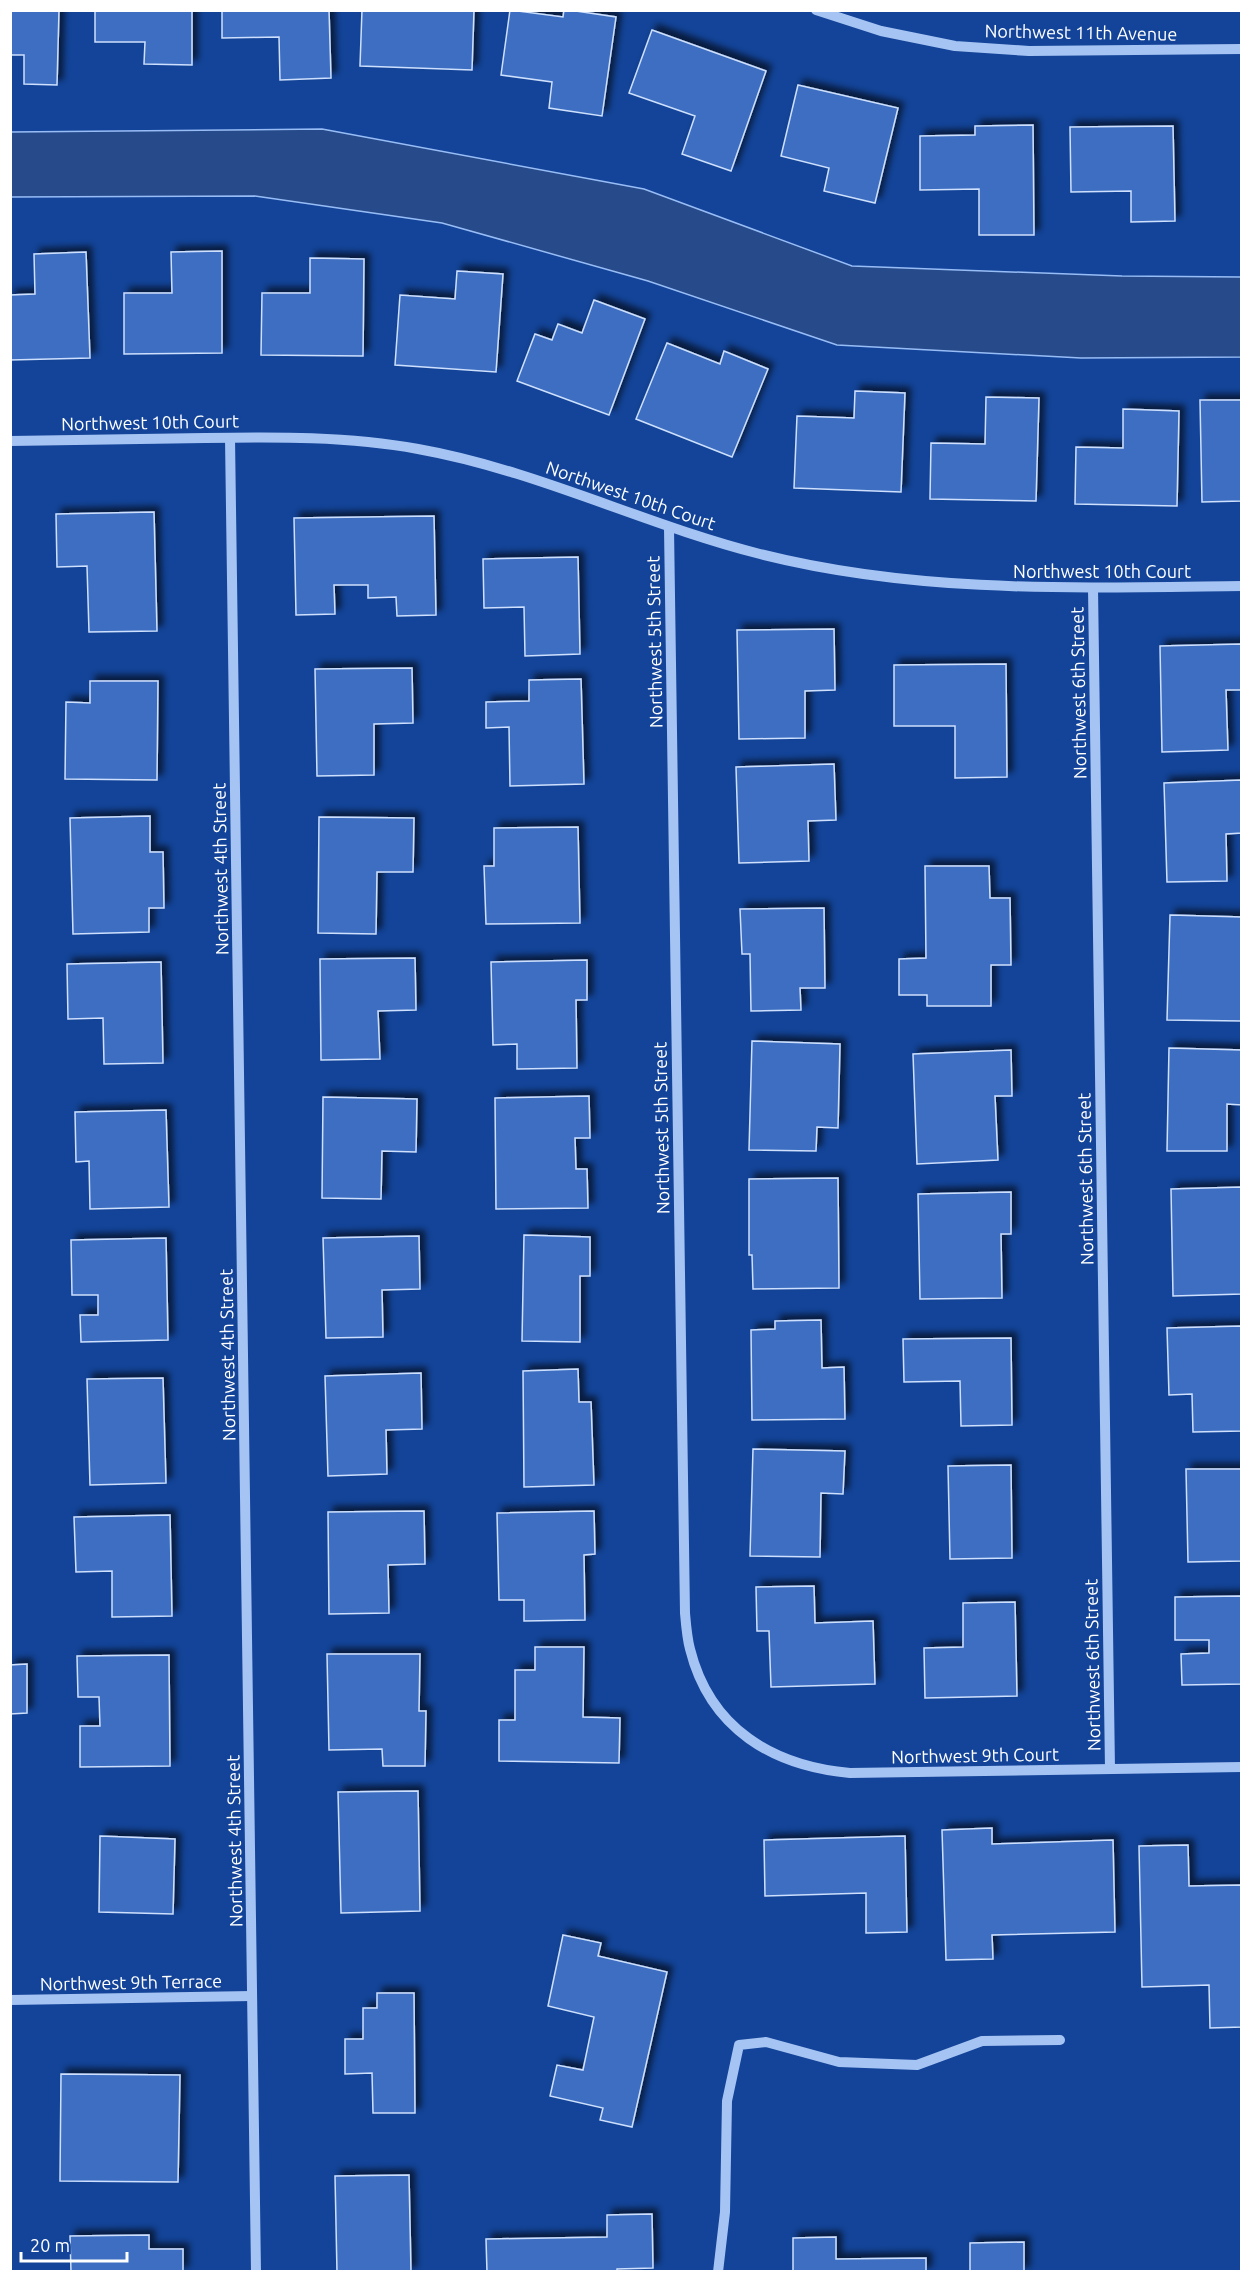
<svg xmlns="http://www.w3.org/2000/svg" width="1252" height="2282" font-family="Ubuntu,sans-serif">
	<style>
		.water { fill: #274b8a; stroke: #98bdf6; stroke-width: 1.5 }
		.building { fill: #3c6ec1; stroke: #cee0fd; stroke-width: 1.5; filter: url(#shadow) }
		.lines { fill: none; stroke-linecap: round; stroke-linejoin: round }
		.minor { stroke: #a6c4f3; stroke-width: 10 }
		.labels { text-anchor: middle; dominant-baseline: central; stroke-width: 4.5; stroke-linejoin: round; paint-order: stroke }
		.street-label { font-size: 18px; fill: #fff; stroke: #134499 }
	</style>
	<defs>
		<filter id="shadow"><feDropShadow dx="5.5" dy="-5.5" stdDeviation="3" flood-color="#0009"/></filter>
	</defs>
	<rect width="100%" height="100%" fill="#134499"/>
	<!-- water -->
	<polygon class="water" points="322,129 644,189 852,266 1122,276 1241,277 1241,357 1081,358 837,345 648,281 442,223 255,196 11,197 11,132"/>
	<!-- building -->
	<g class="building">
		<polygon points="10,10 59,10 57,85 24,84 24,55 10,55"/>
		<polygon points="95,10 192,10 192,65 144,64 145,42 95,42"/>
		<polygon points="222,10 329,10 331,78 280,80 279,37 222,38"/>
		<polygon points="362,10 474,10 472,70 360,66"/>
		<polygon points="510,10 563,17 564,10 569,10 616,17 602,116 549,108 552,82 501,75"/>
		<polygon points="652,30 766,71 731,171 682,154 695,116 629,93"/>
		<polygon points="798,85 898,108 875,203 824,191 829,168 781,156"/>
		<polygon points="1033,125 1034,235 979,235 979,189 920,190 920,136 975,135 975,126"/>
		<polygon points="1173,126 1175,221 1131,222 1131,191 1071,192 1070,127"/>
		<polygon points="222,251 222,353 124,354 124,293 172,293 171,252"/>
		<polygon points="86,252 90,358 10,360 10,295 35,294 34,254"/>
		<polygon points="310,258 364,259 363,356 261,355 262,293 310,293"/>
		<polygon points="457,271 503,274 496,372 395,365 400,295 455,299"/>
		<polygon points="594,300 645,319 609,415 517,381 535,334 552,340 558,324 582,333"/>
		<polygon points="667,343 720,364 724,351 768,369 732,457 636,419"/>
		<polygon points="855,391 905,393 901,492 794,488 797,416 854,418"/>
		<polygon points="986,397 1039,398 1036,501 930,499 931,443 985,444"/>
		<polygon points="1200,400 1242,400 1242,501 1202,502"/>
		<polygon points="1123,409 1179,411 1177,506 1075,504 1076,447 1123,448"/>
		<polygon points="154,512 157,631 89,632 87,566 57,567 56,514"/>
		<polygon points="434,516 436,615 397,616 396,597 368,598 368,585 334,585 335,614 296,615 294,518"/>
		<polygon points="578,557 580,654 525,656 524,607 484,608 483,559"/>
		<polygon points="834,629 835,690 805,691 805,738 739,739 737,630"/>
		<polygon points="1242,644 1242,690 1226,690 1228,750 1162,752 1160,646"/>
		<polygon points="1006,664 1007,777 955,778 955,726 894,726 894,665"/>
		<polygon points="412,668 413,723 374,724 374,775 317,776 315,669"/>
		<polygon points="581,679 584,784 510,786 509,727 486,728 486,702 529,701 529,680"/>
		<polygon points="90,681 158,681 157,780 65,779 66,702 90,703"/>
		<polygon points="834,764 836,820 808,821 809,861 739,863 736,767"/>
		<polygon points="1242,780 1242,833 1226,834 1227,881 1167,882 1164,783"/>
		<polygon points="150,816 150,852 163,852 164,908 149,908 149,932 73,934 70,818"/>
		<polygon points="319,817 414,818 413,872 377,872 376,934 318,933"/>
		<polygon points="578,827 580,923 486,924 484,866 494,866 494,828"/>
		<polygon points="925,866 989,866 990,898 1010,898 1011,965 991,965 991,1006 927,1006 927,995 899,995 899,959 926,958"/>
		<polygon points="824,908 825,988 800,988 801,1010 751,1011 750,954 742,954 740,909"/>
		<polygon points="1170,915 1242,917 1242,1021 1167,1020"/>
		<polygon points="415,958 416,1010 378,1011 380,1059 321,1060 320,959"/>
		<polygon points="587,960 587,1000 576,1000 577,1068 517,1069 517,1044 493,1045 491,962"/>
		<polygon points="161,962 163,1063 104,1064 103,1018 68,1019 67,964"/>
		<polygon points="752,1041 840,1044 838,1128 817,1127 816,1151 749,1150"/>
		<polygon points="1169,1048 1242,1050 1242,1105 1227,1104 1227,1151 1167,1151"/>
		<polygon points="1011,1050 1012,1096 995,1096 998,1160 917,1164 913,1054"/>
		<polygon points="589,1096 590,1138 575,1138 576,1169 587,1169 588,1208 496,1209 495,1098"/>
		<polygon points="323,1097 417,1099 416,1152 382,1151 381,1199 322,1198"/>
		<polygon points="166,1110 169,1207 90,1209 89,1161 76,1162 75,1112"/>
		<polygon points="838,1178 839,1288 753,1289 752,1255 749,1255 749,1179"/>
		<polygon points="1242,1187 1242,1294 1173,1296 1171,1189"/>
		<polygon points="1011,1192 1011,1234 1001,1234 1002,1298 920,1299 918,1194"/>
		<polygon points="524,1235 590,1237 590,1276 580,1276 580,1342 522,1341"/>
		<polygon points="419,1236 420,1289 382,1290 383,1337 326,1338 323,1238"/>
		<polygon points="166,1238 168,1340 81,1342 80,1315 98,1315 98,1295 72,1295 71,1240"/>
		<polygon points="821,1320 822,1368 844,1367 845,1419 752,1420 751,1330 775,1329 775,1321"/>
		<polygon points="1242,1326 1242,1431 1193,1432 1192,1394 1169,1395 1167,1328"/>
		<polygon points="1011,1338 1012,1425 961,1426 960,1381 904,1382 903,1339"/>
		<polygon points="578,1369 579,1402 591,1402 594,1485 524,1487 523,1371"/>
		<polygon points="421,1373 422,1429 386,1430 387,1474 328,1476 325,1376"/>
		<polygon points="163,1378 166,1483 90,1485 87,1379"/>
		<polygon points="753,1449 845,1451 843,1494 821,1493 820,1557 750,1556"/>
		<polygon points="1011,1465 1012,1558 950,1559 948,1466"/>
		<polygon points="1186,1469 1242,1469 1242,1561 1188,1562"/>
		<polygon points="424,1511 425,1564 388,1565 389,1613 329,1614 328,1512"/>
		<polygon points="594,1511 595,1554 584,1555 585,1620 524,1621 524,1600 499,1600 497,1513"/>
		<polygon points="170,1515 172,1616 112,1617 112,1571 76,1572 74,1517"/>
		<polygon points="814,1586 815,1623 873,1621 875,1684 771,1687 769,1631 757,1631 756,1587"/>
		<polygon points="1242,1596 1242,1684 1182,1685 1181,1654 1209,1653 1209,1640 1175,1640 1175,1597"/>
		<polygon points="1015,1602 1017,1696 925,1698 924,1648 963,1647 963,1603"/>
		<polygon points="535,1647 584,1647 583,1717 620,1718 619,1763 499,1761 499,1720 515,1720 515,1670 535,1670"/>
		<polygon points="327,1654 420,1654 419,1711 426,1711 425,1766 383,1766 382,1749 329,1750"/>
		<polygon points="169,1655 170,1766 80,1767 80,1726 100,1726 99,1697 78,1697 77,1656"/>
		<polygon points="27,1664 27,1713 10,1714 10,1665"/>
		<polygon points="418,1791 420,1911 341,1913 338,1792"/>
		<polygon points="992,1828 992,1844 1113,1840 1115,1932 992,1935 993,1959 946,1960 942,1830"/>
		<polygon points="100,1836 175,1839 173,1914 99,1912"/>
		<polygon points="905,1836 907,1932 866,1933 866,1893 765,1896 764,1840"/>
		<polygon points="1188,1845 1189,1886 1242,1885 1242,2027 1210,2028 1209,1985 1142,1987 1139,1846"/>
		<polygon points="563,1935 601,1943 598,1956 667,1972 632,2127 600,2120 603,2108 550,2096 557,2065 583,2070 594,2017 548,2006"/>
		<polygon points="377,1993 414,1993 415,2113 373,2113 372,2073 345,2074 345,2039 363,2039 363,2008 377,2008"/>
		<polygon points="61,2074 180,2075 178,2182 60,2181"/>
		<polygon points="409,2175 411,2272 337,2272 335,2176"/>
		<polygon points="652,2214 653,2268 617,2269 617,2272 487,2272 486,2239 607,2237 607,2215"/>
		<polygon points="149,2235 149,2249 183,2249 183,2272 71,2272 70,2236"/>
		<polygon points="836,2237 836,2259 926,2258 926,2272 793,2272 793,2238"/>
		<polygon points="1024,2242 1024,2272 970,2272 970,2243"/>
	</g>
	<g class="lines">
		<!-- minor -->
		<g class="minor">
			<polyline points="816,10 881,31 955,46 1029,51 1242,49"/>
			<polyline points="230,438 256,2272"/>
			<path d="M10 441C75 440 140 439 205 438 276 437 348 436 418 449 536 470 645 525 760 554 918 594 1080 588 1242 586"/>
			<path d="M669 528 685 1613C686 1625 687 1638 690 1649 710 1729 773 1766 850 1773L1242 1767"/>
			<polyline points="1093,588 1110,1769"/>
			<polyline points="10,2000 252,1996"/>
			<polyline points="718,2272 725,2212 727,2101 739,2045 766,2042 839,2062 917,2065 982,2041 1060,2040"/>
		</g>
	</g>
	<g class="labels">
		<!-- street labels -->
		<g class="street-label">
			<text transform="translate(1081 32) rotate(1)">Northwest 11th Avenue</text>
			<text transform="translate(150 422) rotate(-1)">Northwest 10th Court</text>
			<text transform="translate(631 495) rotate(19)">Northwest 10th Court</text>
			<text x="1102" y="571">Northwest 10th Court</text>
			<text transform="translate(654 642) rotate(-91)">Northwest 5th Street</text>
			<text transform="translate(1078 693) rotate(-91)">Northwest 6th Street</text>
			<text transform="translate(220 869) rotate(-91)">Northwest 4th Street</text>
			<text transform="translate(661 1128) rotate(-91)">Northwest 5th Street</text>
			<text transform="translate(1085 1179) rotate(-91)">Northwest 6th Street</text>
			<text transform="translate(227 1355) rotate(-91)">Northwest 4th Street</text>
			<text transform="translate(1092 1665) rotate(-91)">Northwest 6th Street</text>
			<text transform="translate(975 1755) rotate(-1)">Northwest 9th Court</text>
			<text transform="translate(234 1841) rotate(-91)">Northwest 4th Street</text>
			<text transform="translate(131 1982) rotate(-1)">Northwest 9th Terrace</text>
		</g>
	</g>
	<!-- border -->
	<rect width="1252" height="2282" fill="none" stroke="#ffffff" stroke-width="24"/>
	<!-- scale -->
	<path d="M21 2252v9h106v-9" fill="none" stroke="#ffffff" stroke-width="3"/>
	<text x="30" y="2252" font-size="18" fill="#ffffff" stroke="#134499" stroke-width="4.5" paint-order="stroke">20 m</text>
</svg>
